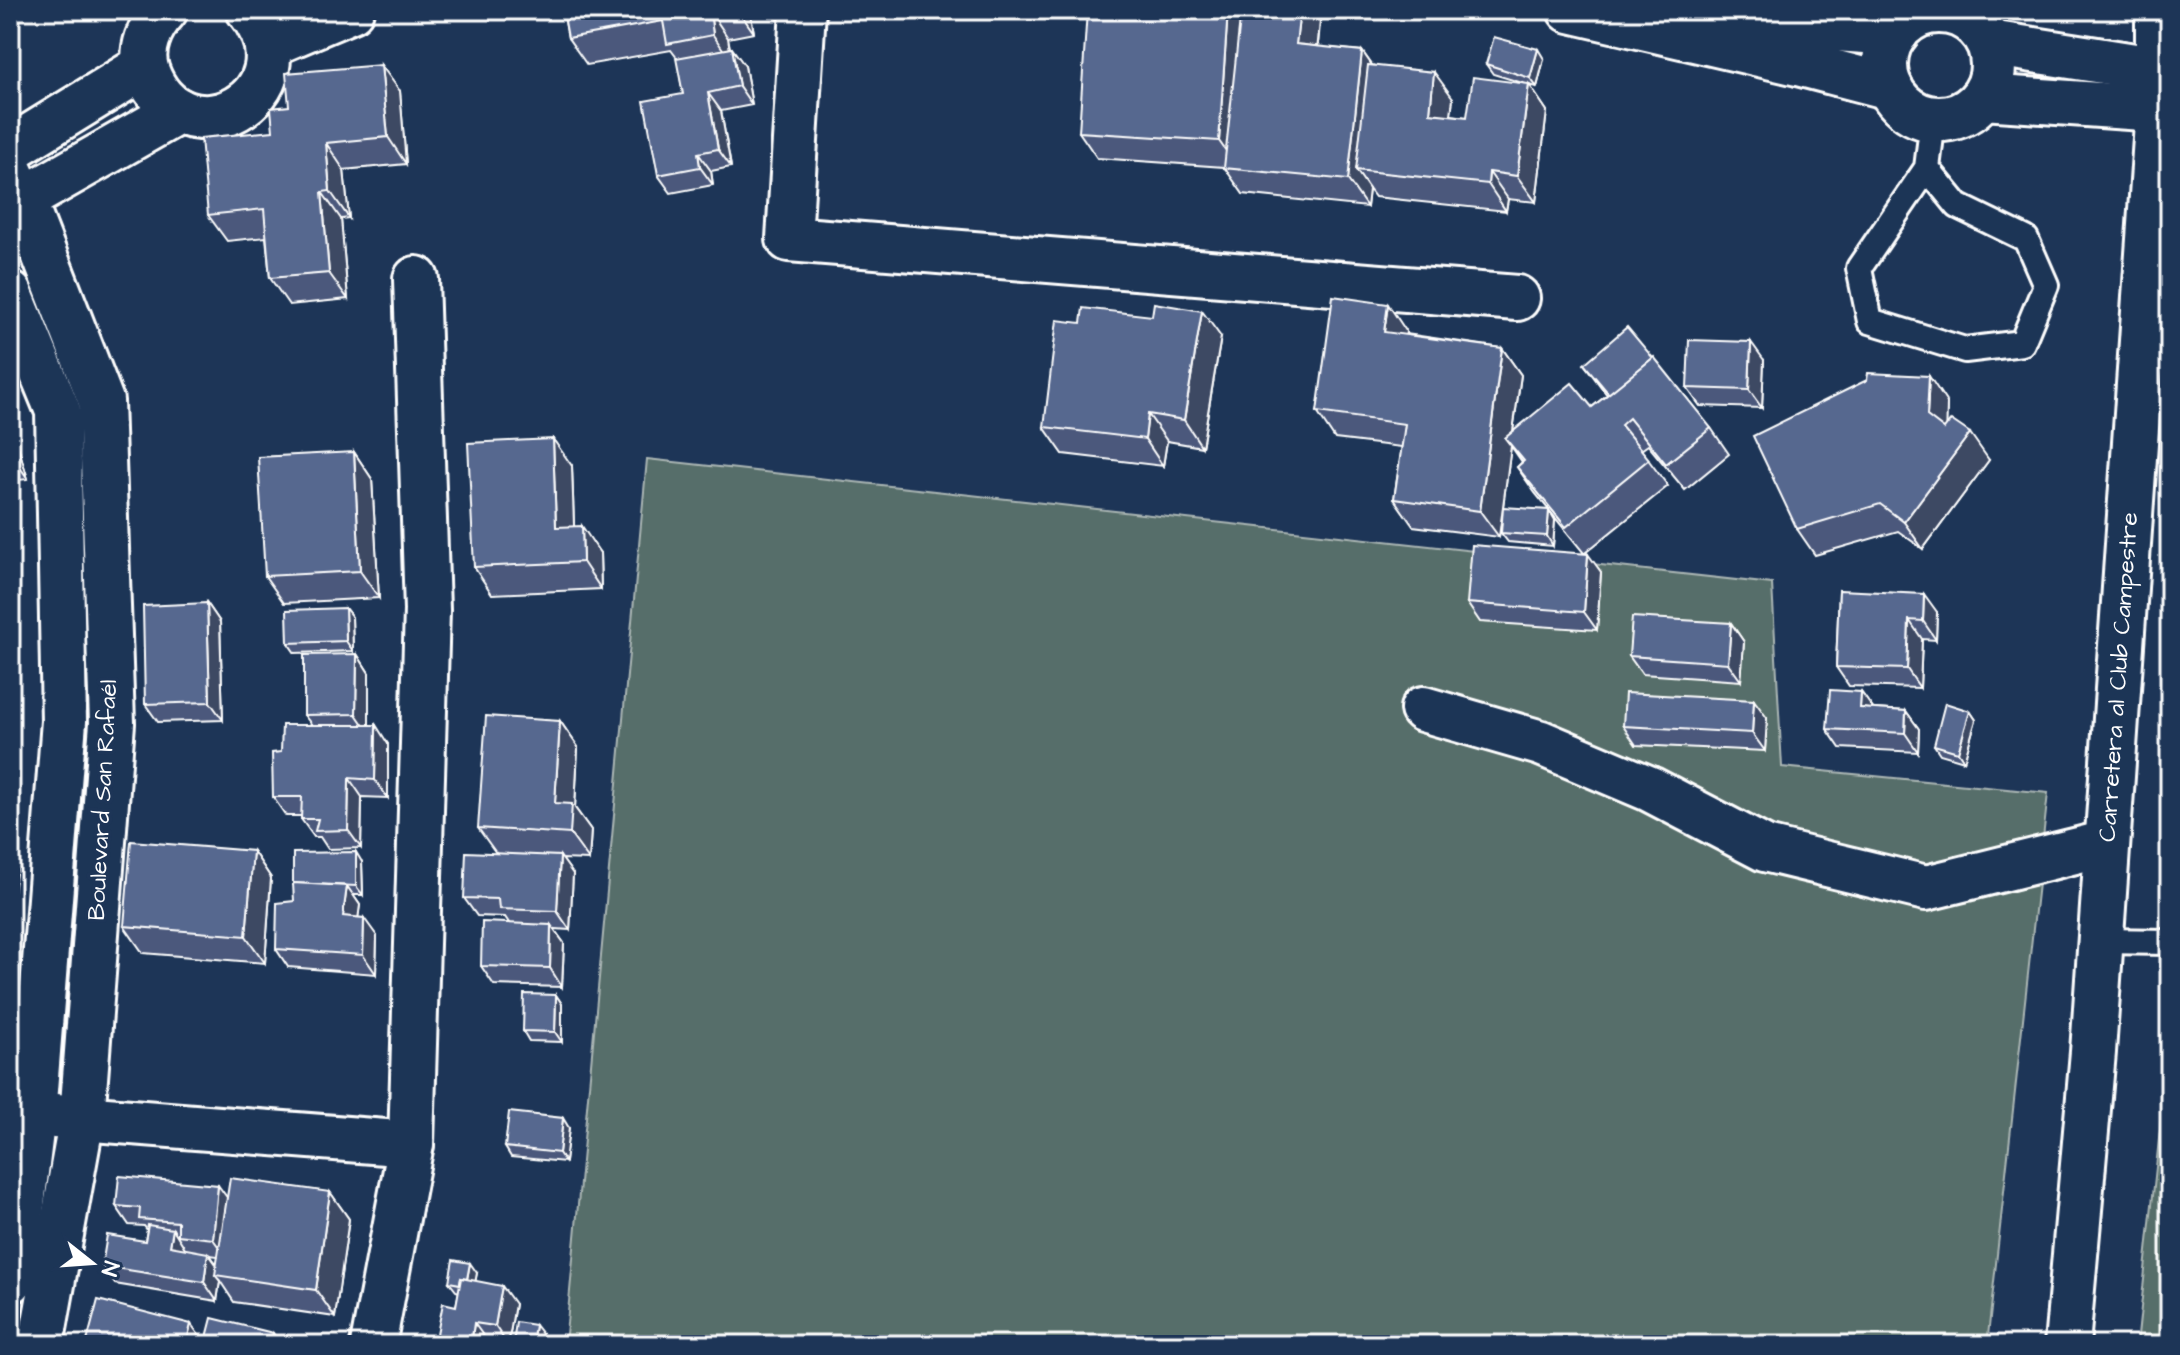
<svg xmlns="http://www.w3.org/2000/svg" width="2180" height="1355" font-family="'Architects Daughter',sans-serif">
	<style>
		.green { fill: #576e6a; stroke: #abb6b4; stroke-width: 2 }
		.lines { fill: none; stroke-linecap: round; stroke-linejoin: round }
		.lane-casing { stroke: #fff; stroke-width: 30 }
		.street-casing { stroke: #fff; stroke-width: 50 }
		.secondary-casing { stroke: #fff; stroke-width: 50 }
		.lane { stroke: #1d3557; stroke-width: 24 }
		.street { stroke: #1d3557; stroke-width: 44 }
		.secondary { stroke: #1d3557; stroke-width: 44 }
		.wall { fill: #4b597b; stroke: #fff; stroke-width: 2; fill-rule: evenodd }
		.shaded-wall { fill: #3d4864; stroke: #fff; stroke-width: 2 }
		.building { fill: #57678f; stroke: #fff; stroke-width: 2 }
		.labels { text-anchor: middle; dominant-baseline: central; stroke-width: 7; stroke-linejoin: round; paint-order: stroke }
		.street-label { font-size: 24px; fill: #fff; stroke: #1d3557 }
	</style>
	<rect width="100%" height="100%" fill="#1d3557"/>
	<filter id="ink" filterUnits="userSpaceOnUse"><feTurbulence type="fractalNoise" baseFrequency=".0125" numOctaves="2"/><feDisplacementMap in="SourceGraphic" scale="16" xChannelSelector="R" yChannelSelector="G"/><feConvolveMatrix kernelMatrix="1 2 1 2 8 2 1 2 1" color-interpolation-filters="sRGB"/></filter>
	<g filter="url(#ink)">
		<!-- green -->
		<g class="green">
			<polygon points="647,459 1772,584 1782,767 2048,793 1987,1345 565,1345"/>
			<polygon points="2170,1036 2170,1345 2137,1345"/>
		</g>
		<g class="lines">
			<defs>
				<g id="lane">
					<polyline points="1927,168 1958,206 2026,239 2046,285 2022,343 1965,350 1870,321 1859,268 1927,168 1933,120"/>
					<polyline points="2100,941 2170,942"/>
				</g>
				<g id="street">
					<path d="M165 10C150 26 139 50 147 72 182 167 317 95 249 10"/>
					<polyline points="803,10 789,239 1517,298"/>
					<polyline points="1570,10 1798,63 1890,87"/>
					<polyline points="1730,10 1805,27 1896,33"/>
					<circle cx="1939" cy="65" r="54"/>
					<polyline points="1989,43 2160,70"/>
					<polyline points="268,45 351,10"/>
					<polyline points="1983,97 2158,109"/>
					<polyline points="10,149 145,66"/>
					<polyline points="10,171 23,200 101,401 112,723 82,1118 41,1345"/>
					<polyline points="10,207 179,111"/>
					<polyline points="10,294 58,411 64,721 33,1115 16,1253 10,1281"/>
					<polyline points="1423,709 1541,743 1650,789 1765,849 1926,888 2107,843"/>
					<polyline points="55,1116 411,1144"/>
					<polyline points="373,1345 411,1144 427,610 416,279"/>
				</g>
				<g id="secondary">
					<path id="s1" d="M2067 1345 2093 1052 2158 109V10"/>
				</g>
			</defs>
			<!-- lane casing -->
			<use href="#lane" class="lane-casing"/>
			<!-- street casing -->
			<use href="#street" class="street-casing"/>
			<!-- secondary casing -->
			<use href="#secondary" class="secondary-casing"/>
			<!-- lane -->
			<use href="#lane" class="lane"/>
			<!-- street -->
			<use href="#street" class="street"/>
			<!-- secondary -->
			<use href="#secondary" class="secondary"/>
		</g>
		<!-- wall -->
		<g class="wall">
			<polygon points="563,10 750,10 754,33 728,38 730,48 745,66 752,105 721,111 731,167 711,171 713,185 671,193 658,175 683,94 677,58 671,50 587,65 568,38"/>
			<polygon points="1233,10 1240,20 1321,11 1318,47 1362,51 1372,65 1453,98 1451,115 1467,117 1526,84 1493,74 1486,64 1544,59 1537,87 1529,85 1547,111 1536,202 1508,199 1506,211 1375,197 1369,189 1367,207 1243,194 1224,167 1097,158 1079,132"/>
			<polygon points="400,91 406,164 344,170 349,218 341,219 348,299 289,305 270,278 266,237 227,241 208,215"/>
			<polygon points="1406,331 1406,334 1502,348 1521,375 1513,431 1592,407 1607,395 1584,364 1711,428 1729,454 1685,490 1648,445 1641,450 1668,486 1585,553 1601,572 1597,630 1480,622 1467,603 1584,553 1535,493 1517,467 1522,462 1511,446 1499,537 1413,526 1394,499 1402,447 1335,439 1317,412"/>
			<polygon points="1221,337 1202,447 1167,441 1163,466 1063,454 1044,427"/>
			<polygon points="1764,360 1762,408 1700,406 1687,388"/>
			<polygon points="1947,403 1946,426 1989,460 1923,549 1898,531 1815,555 1797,529"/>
			<polygon points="10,420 28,479 10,481"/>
			<polygon points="354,452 372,479 379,598 284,603 265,576"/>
			<polygon points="572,466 574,526 600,553 601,589 492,594 474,567"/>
			<polygon points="1555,520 1553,546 1508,542 1501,533"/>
			<polygon points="1839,590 1937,612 1936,640 1922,639 1920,688 1849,686 1836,667"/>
			<polygon points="207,603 220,622 223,720 158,722 145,704"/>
			<polygon points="345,608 352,617 353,651 295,653 288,643"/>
			<polygon points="1731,623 1744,642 1741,681 1642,674 1629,656"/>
			<polygon points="357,654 369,673 369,725 388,744 388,798 362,797 361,848 328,849 320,837 314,837 301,819 301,816 286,816 273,797 312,725 304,715"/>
			<polygon points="1861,692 1873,709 1906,711 1919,729 1918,752 1840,748 1827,729"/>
			<polygon points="1970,711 1976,720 1964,761 1940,754 1934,745"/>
			<polygon points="1767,718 1765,751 1636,745 1623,726"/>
			<polygon points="560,721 578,747 575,808 591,830 589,860 562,859 573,874 570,930 554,929 564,943 562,987 494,985 481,966 509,923 505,917 477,916 464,898 496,853 478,828"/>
			<polygon points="253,851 271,878 265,963 143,953 124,926"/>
			<polygon points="362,862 363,895 353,895 360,905 358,917 377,936 376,974 288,967 276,949 294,901"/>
			<polygon points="556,995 562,1004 562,1042 529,1041 523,1031"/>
			<polygon points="569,1128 565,1162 511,1157 505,1147"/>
			<path d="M330 1192 349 1219 335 1317 234 1302 220 1281 217 1301 115 1284 102 1266 145 1241 147 1230 144 1226 129 1225 116 1206 227 1198ZM210 1255 218 1256 217 1264Z"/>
			<polygon points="477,1273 475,1281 515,1304 508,1345 487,1341 487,1345 441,1345 436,1339 456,1306 459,1292 456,1291 449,1282"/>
		</g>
		<!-- shaded-wall -->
		<g class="shaded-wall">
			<polygon points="738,10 750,10 754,33"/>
			<polygon points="1228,10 1233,10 1247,31 1238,168 1219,141"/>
			<polygon points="1300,10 1321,11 1315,71 1296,44"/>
			<polygon points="710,11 728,38 732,62 713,35"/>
			<polygon points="732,48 745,66 752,105 739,86"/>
			<polygon points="1538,49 1544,59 1537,87 1530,78"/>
			<polygon points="1362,51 1381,78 1356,170 1369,189 1367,207 1348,180"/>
			<polygon points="381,65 400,91 406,164 388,137"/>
			<polygon points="1434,72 1453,98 1448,139 1430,113"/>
			<polygon points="1529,84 1547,111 1536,202 1517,176"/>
			<polygon points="708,93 721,111 731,167 718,149"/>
			<polygon points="326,143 344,170 349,218 330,191"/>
			<polygon points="698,153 711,171 713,185 700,167"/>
			<polygon points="1489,172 1508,199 1506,211 1488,184"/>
			<polygon points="322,192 341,219 348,299 329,273"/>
			<polygon points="1388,304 1406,331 1403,358 1384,332"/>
			<polygon points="1202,311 1221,337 1202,447 1184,420"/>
			<polygon points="1751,342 1764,360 1762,408 1749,390"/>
			<polygon points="1502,348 1521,375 1511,445 1505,438 1511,446 1499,537 1480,511"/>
			<polygon points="1929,376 1947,403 1946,443 1927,416"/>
			<polygon points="1148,414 1167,441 1163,466 1145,439"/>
			<polygon points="10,420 28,479 10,453"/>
			<polygon points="1970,433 1989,460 1923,549 1904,522"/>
			<polygon points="553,439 572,466 575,554 556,527"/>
			<polygon points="354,452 372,479 379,598 360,571"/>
			<polygon points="1549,510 1555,520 1553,546 1547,536"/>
			<polygon points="10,526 12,529 11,605 10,604"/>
			<polygon points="582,526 600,553 601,589 583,562"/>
			<polygon points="1588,554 1601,572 1597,630 1584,612"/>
			<polygon points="1924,594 1937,612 1936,640 1923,621"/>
			<polygon points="207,603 220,622 223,720 210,702"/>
			<polygon points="345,608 352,617 353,651 346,641"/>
			<polygon points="1909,620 1922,639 1920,688 1907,669"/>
			<polygon points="1731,623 1744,642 1741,681 1728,663"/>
			<polygon points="357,654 369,673 369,733 356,714"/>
			<polygon points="1861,692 1874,710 1860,708"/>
			<polygon points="1754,700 1767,718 1765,751 1752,733"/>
			<polygon points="1906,711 1919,729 1918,752 1905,733"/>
			<polygon points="1970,711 1976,720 1964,761 1958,752"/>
			<polygon points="560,721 578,747 575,808 591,830 589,860 570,834 555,803"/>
			<polygon points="376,725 388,744 388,798 375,780"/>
			<polygon points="349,778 362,797 361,848 348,830"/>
			<polygon points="253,851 271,878 265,963 246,936"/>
			<polygon points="356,852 362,862 363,895 356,886"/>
			<polygon points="10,856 17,867 11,904 10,903"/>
			<polygon points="560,856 573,874 570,930 557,911"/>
			<polygon points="347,886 360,905 356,935 343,916"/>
			<polygon points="364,918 377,936 376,974 363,955"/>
			<polygon points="551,925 564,943 562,987 550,968"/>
			<polygon points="556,995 562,1004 562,1042 555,1032"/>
			<polygon points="563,1118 569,1128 565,1162 559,1153"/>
			<polygon points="218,1185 231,1203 226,1257 213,1239"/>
			<polygon points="330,1192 349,1219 335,1317 316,1290"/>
			<polygon points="173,1229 185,1248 182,1265 170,1246"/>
			<polygon points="208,1253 221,1271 215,1275 220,1281 217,1301 204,1282"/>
			<polygon points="470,1263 477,1273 473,1294 466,1285"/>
			<polygon points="502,1286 515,1304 508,1345 495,1326"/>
			<polygon points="474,1323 487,1341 487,1345 471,1345"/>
			<polygon points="191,1324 206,1345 186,1345"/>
			<polygon points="535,1325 542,1334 540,1345 532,1345"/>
			<polygon points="273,1333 281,1345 270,1345"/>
		</g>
		<!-- building -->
		<g class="building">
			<polygon points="563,10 716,10 710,11 713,35 667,44 663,21 568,38"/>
			<polygon points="1087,10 1228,10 1219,141 1079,132"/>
			<polygon points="1241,10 1300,10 1296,44 1362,51 1348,180 1224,168"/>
			<polygon points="1494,37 1538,49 1530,78 1486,64"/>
			<polygon points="732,48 739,86 708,93 718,149 698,153 700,167 658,175 644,101 683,94 676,58"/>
			<polygon points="381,65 388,137 326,143 330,191 322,192 329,273 270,278 264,209 208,215 201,138 273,131 271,108 289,106 286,73"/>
			<polygon points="1368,65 1434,72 1430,113 1467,117 1473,77 1529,84 1517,176 1489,172 1488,184 1356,170"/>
			<polygon points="1333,296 1388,304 1384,332 1502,348 1480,511 1394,499 1405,424 1317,412"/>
			<polygon points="1154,303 1202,311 1184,420 1148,414 1145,439 1044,427 1057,320 1081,323 1083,308 1152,316"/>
			<polygon points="1627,327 1653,358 1609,394 1584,364"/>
			<polygon points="1689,340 1751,342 1749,390 1687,388"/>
			<polygon points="1654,357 1711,428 1666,464 1629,418 1621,425 1649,459 1566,527 1517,467 1524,461 1505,438 1572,383 1592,407"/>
			<polygon points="1868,373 1929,376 1927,416 1944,429 1951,420 1970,433 1904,522 1880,504 1797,529 1753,436 1867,380"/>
			<polygon points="553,439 556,527 582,526 583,562 474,567 468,443"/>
			<polygon points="354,452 360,571 265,576 258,457"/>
			<polygon points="1503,507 1549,510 1547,536 1501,533"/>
			<polygon points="1472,545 1588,554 1584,612 1467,603"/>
			<polygon points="1839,590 1924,594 1923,621 1909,620 1907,669 1836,667"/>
			<polygon points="207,603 210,702 145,704 143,606"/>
			<polygon points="345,608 346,641 288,643 287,610"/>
			<polygon points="1632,617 1731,623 1728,663 1629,656"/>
			<polygon points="357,654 356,714 304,715 304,655"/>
			<polygon points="1830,690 1861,692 1860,708 1906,711 1905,733 1827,729"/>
			<polygon points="1625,693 1754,700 1752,733 1623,726"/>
			<polygon points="1945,703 1970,711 1958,752 1934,745"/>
			<polygon points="486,716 560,721 555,803 572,804 570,834 478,828"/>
			<polygon points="282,725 376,725 375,780 349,778 348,830 315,831 318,819 301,819 302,797 273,797 272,753 281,752"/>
			<polygon points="131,841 253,851 246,936 124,926"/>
			<polygon points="356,852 356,886 293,883 293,886 293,853"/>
			<polygon points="466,852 560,856 557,911 499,909 498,899 464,898"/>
			<polygon points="293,883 347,886 343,916 364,918 363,955 276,949 277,903 294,901"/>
			<polygon points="482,922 551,925 550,968 481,966"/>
			<polygon points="524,994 556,995 555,1032 523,1031"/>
			<polygon points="509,1112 563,1118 559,1153 505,1147"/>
			<polygon points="119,1176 218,1185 213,1239 178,1235 178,1222 139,1219 140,1208 116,1206"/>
			<polygon points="230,1178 330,1192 316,1290 215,1275"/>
			<polygon points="148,1225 173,1229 170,1246 208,1253 204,1282 102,1266 107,1235 145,1241"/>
			<polygon points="453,1260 470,1263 467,1279 461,1278 460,1284 449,1282"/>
			<polygon points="461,1278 502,1286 495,1326 474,1323 471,1345 436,1339 443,1303 456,1306"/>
			<polygon points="98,1300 191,1324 186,1345 86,1345"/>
			<polygon points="212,1318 273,1333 270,1345 205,1345"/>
			<polygon points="516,1322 535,1325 532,1345 513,1345"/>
		</g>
	</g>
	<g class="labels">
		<!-- street labels -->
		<g class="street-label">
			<text stroke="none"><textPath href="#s1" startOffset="670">Carretera al Club Campestre</textPath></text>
			<text transform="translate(103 800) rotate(-87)">Boulevard San Rafaél</text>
		</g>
	</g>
	<!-- margin -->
	<rect width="2180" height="1355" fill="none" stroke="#1d3557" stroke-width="40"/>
	<rect x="20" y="20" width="2140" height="1315" fill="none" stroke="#fff" stroke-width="3" filter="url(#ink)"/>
	<!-- north arrow -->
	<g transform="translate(92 1263) rotate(107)" stroke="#1d3557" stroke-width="6" paint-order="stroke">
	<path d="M0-6L14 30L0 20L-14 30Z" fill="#ffffff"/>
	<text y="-12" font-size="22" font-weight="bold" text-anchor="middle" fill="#ffffff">N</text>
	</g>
</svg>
